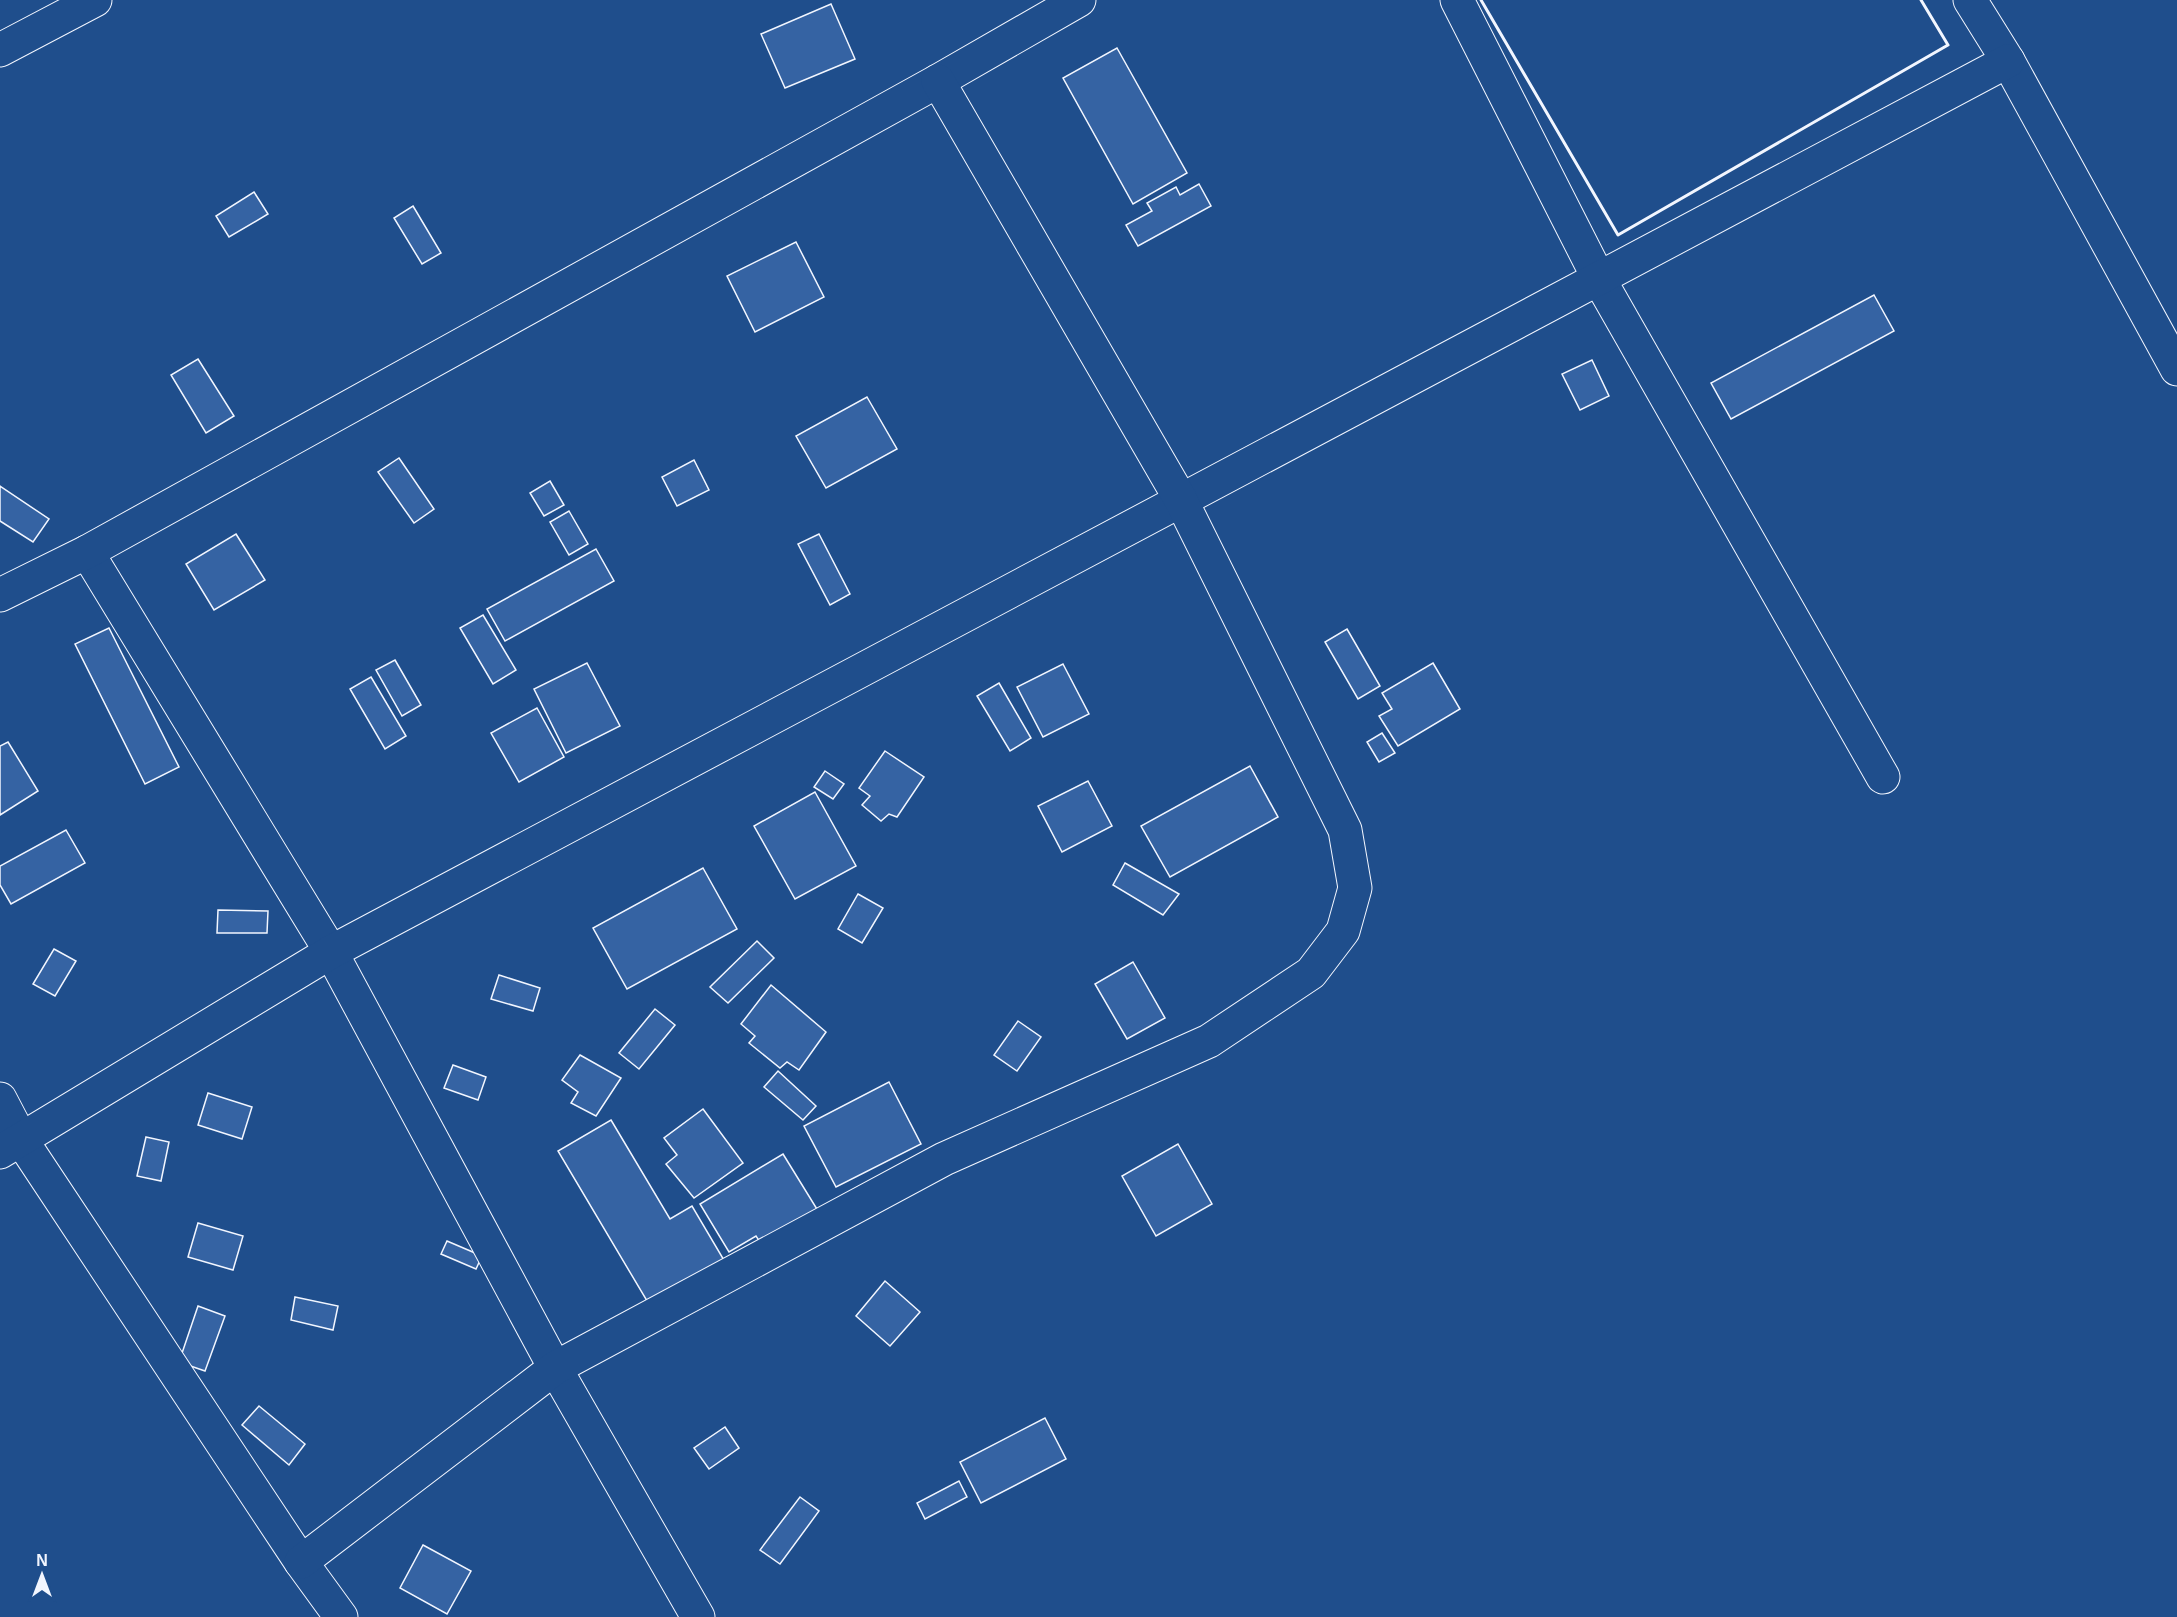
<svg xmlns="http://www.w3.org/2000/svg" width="2177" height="1617" font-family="Arial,sans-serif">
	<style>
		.building { fill: #3563a3; stroke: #f2f6ff; stroke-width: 1.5 }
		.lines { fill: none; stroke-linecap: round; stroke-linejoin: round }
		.minor-casing { stroke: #f2f6ff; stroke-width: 35 }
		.minor { stroke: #1f4e8c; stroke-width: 33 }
		.wall { stroke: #f2f6ff; stroke-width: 3 }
	</style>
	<rect width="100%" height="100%" fill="#1f4e8c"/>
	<!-- building -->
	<g class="building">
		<polygon points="831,4 855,59 785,88 761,34"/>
		<polygon points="1117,48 1187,173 1133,204 1063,78"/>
		<polygon points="1199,184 1211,206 1138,246 1126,225 1152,211 1147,203 1176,187 1180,195"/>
		<polygon points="254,192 268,214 229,237 216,216"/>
		<polygon points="413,206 441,253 422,264 394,218"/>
		<polygon points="796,242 824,297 755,332 727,276"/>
		<polygon points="1874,295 1894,331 1731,419 1711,383"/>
		<polygon points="198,359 234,416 206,433 171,375"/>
		<polygon points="1592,360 1609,396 1580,410 1562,374"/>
		<polygon points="867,397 897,449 826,488 796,436"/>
		<polygon points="399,458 434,509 414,523 378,472"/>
		<polygon points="694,460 709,490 677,506 662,477"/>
		<polygon points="550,481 564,505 544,516 530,493"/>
		<polygon points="0,486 49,519 33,542 0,521"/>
		<polygon points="569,511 588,544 569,555 550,522"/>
		<polygon points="236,534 265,580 214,610 186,564"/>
		<polygon points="819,534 850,594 830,605 798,544"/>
		<polygon points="596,549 614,581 505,641 487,609"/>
		<polygon points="483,615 516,670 493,684 460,628"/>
		<polygon points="109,628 179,767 145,784 75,644"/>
		<polygon points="1347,629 1380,686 1358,699 1325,642"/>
		<polygon points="395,660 421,705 402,716 376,670"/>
		<polygon points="587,663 620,726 566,753 534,689"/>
		<polygon points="1433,663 1460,709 1398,746 1379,716 1392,709 1382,693"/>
		<polygon points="1063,664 1089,714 1043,737 1017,687"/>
		<polygon points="371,677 406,736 385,749 350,689"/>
		<polygon points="999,683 1031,738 1010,751 977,696"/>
		<polygon points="537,708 564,757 519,782 491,733"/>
		<polygon points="1382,733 1395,753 1379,762 1367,742"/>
		<polygon points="8,742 38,791 0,815 0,746"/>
		<polygon points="885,751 924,777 897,817 889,814 881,821 862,805 870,796 859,788"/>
		<polygon points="1250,766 1278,817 1170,877 1141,826"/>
		<polygon points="825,771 844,784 833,799 814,787"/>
		<polygon points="1088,781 1112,826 1062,852 1038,806"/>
		<polygon points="815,792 856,866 795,899 754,826"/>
		<polygon points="66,830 85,863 11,904 0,885 0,866"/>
		<polygon points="1125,863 1179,894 1163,915 1113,885"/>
		<polygon points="703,868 737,929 627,989 593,928"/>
		<polygon points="858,894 883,908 862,943 838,929"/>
		<polygon points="218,910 268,911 267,933 217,933"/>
		<polygon points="757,941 774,958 728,1003 710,987"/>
		<polygon points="54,949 76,961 55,996 33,984"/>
		<polygon points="1133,962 1165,1018 1127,1039 1095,984"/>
		<polygon points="499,975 540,988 533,1011 491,999"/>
		<polygon points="771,985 826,1032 799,1070 787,1062 780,1068 749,1043 755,1036 741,1024"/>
		<polygon points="655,1009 675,1025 639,1069 619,1053"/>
		<polygon points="1018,1021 1041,1037 1017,1071 994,1055"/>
		<polygon points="580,1055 621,1078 596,1116 571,1103 578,1092 562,1080"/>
		<polygon points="453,1065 486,1077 478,1100 444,1088"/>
		<polygon points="778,1071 816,1106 803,1120 764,1087"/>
		<polygon points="889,1082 921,1144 836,1187 804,1126"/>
		<polygon points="208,1093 252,1107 242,1139 198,1125"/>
		<polygon points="703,1109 743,1163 694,1198 666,1164 677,1155 664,1138"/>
		<polygon points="611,1120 670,1219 692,1206 728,1267 653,1311 558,1151"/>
		<polygon points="146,1137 169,1142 161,1181 137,1176"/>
		<polygon points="1178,1144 1212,1204 1156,1236 1122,1176"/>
		<polygon points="783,1154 820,1214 764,1248 756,1236 729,1252 700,1204"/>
		<polygon points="198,1223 243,1236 233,1270 188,1257"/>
		<polygon points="447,1241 482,1256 476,1269 441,1254"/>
		<polygon points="885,1281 920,1312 890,1346 856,1316"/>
		<polygon points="295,1297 338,1306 333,1330 291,1320"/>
		<polygon points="198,1306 225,1316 205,1371 179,1362"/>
		<polygon points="259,1406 305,1444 289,1465 242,1425"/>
		<polygon points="1045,1418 1066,1459 981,1503 960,1462"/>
		<polygon points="725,1427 739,1448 709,1469 694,1448"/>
		<polygon points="959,1481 967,1497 925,1519 917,1503"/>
		<polygon points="800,1497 819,1511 780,1564 760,1550"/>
		<polygon points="423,1545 471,1571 447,1614 400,1588"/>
	</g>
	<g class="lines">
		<defs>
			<g id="minor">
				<polyline points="1457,0 1599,279 1883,777"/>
				<polyline points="1970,0 2008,61 2177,369"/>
				<polyline points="0,50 95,0"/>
				<polyline points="87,552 331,952 555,1368 698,1617"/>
				<polyline points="0,595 87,552 938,81 1079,0"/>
				<polyline points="0,1099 22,1141 301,1562 341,1617"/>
				<polyline points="0,1152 331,952 2008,61"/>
				<polyline points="301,1562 555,1368 944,1159 1209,1041 1311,973 1343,931 1355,888 1345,830 1181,500 938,81"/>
			</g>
		</defs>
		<!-- minor casing -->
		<use href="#minor" class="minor-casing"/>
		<!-- minor -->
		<use href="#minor" class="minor"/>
		<!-- wall -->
		<polyline class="wall" points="1481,0 1618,235 1948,45 1921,0"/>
	</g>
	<!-- north arrow -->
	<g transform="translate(42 1575)" stroke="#1f4e8c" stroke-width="4.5" paint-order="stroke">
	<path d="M0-4.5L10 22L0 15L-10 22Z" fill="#f2f6ff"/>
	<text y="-9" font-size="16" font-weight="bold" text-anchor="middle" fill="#f2f6ff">N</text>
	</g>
</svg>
